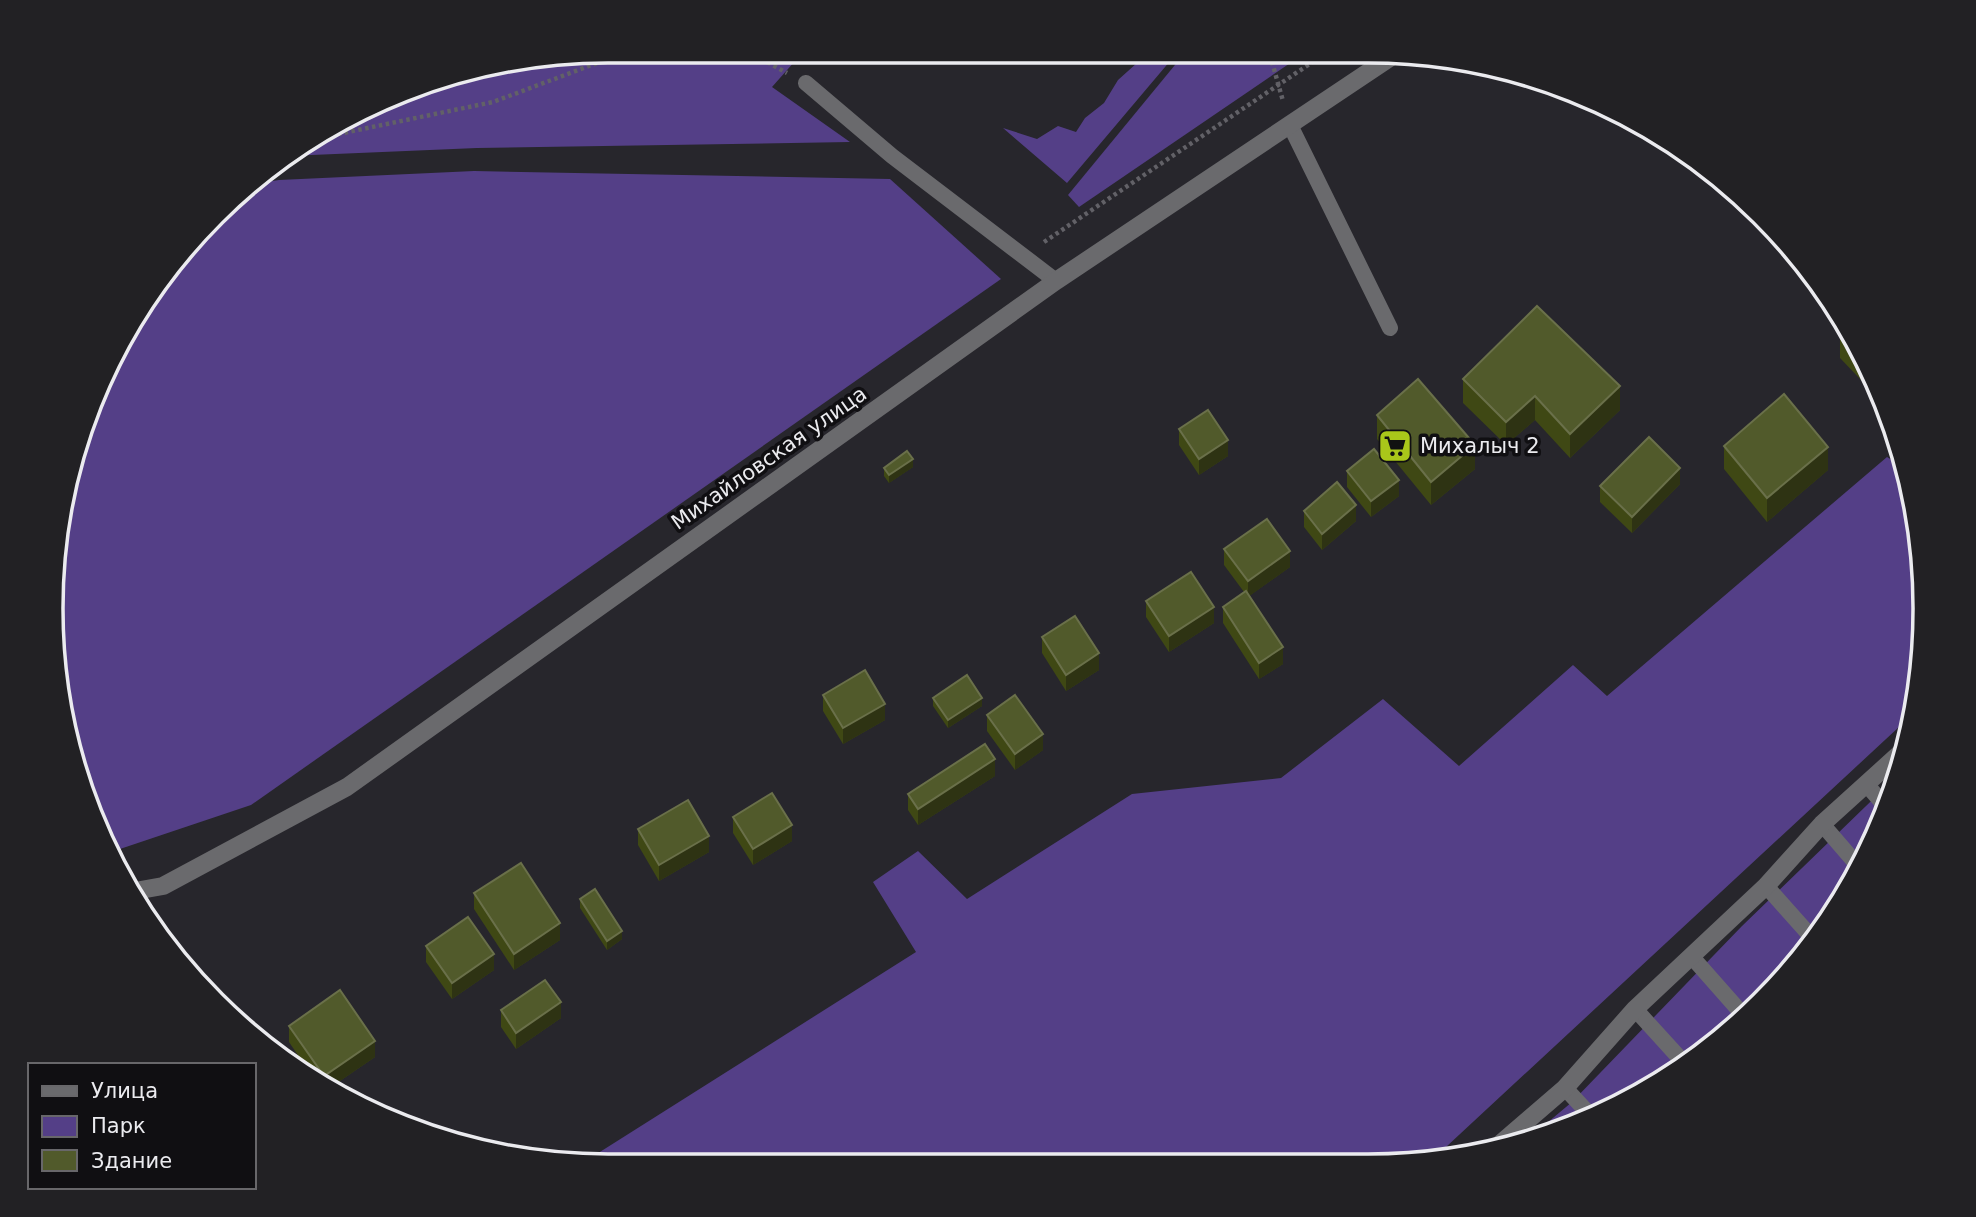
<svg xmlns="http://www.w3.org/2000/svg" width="1976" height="1217" font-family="'DejaVu Sans',sans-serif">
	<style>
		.green { fill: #543f87 }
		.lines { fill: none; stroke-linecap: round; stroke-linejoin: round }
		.path { stroke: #626167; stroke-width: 4.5; stroke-dasharray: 3.5 3.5; stroke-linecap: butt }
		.service { stroke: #6a6a6d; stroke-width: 16 }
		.minor { stroke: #6a6a6d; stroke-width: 18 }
		.wall { fill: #3f4814 }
		.shaded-wall { fill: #2e3313 }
		.building { fill: #515a2b; stroke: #6a704a; stroke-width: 2 }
		.labels { text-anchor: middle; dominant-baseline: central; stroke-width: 7; stroke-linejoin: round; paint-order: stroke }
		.poi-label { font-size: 21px; fill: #ebebef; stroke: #100f12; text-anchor: start }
		.street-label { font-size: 21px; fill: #ebebef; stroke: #100f12 }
		.rim { fill: none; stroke: #ebebef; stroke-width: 3.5 }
	</style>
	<rect width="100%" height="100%" fill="#27262c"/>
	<!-- green -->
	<g class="green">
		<polygon points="609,51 803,52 772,87 850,142 477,148 288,156 430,80"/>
		<polygon points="1147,54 1176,54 1067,183 1003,128 1037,139 1058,126 1076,132 1085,118 1104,103 1118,80"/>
		<polygon points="1184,54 1302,55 1079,207 1068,195"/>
		<polygon points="474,171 890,179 1001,279 251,805 114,851 80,787 51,608 80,430 145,298 252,184 279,180"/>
		<polygon points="1887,457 1905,468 1920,535 1924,645 1913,714 1432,1160 1404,1165 584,1162 916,952 873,882 918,851 967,899 1132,794 1281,778 1383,699 1459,766 1573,665 1607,696"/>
		<polygon points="1898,775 1868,855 1810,948 1735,1028 1646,1092 1523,1143 1572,1102 1742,926"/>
	</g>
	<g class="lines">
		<!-- path -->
		<g class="path">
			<polyline points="749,52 787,73"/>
			<polyline points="1270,55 1283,101"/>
			<polyline points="324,137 493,102 629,51"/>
			<polyline points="1044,242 1323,55"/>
		</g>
		<!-- service -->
		<g class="service">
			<polyline points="806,83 892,156 1056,281"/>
			<polyline points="1290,125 1390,328"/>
			<polyline points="1867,785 1886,807"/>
			<polyline points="1822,824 1860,868"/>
			<polyline points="1766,886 1815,941"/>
			<polyline points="1692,957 1745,1017"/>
			<polyline points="1635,1009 1685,1064"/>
			<polyline points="1565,1088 1590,1115"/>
		</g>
		<!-- minor -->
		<g class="minor">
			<polyline points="135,891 163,886 347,787 1056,281 1394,55"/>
			<polyline points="1493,1150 1565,1088 1635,1009 1766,886 1822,824 1907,747"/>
		</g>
	</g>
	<!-- wall -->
	<g class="wall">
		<polygon points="998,53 1025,53 1025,55 1014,61 1007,62 999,55"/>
		<polygon points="1850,329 1884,404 1840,358 1840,335"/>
		<polygon points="1463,379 1620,410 1570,458 1535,420 1506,445 1463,403"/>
		<polygon points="1377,415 1475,469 1431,505 1377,439"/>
		<polygon points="1179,429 1228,456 1199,475 1179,445"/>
		<polygon points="1724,446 1828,470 1767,522 1724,469"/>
		<polygon points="913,467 889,483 884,476 884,468"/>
		<polygon points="1347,471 1399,496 1371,517 1347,487"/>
		<polygon points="1680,484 1632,533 1600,502 1600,486"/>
		<polygon points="1304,511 1356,521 1322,550 1304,527"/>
		<polygon points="1224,549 1290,567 1249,596 1283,664 1259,679 1223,623 1223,607 1244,592 1224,565"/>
		<polygon points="1146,601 1214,623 1169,652 1146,617"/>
		<polygon points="1042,637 1099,670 1066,691 1042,653"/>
		<polygon points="823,695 885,720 843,744 823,711"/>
		<polygon points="933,698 982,706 948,728 933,706"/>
		<polygon points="987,715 1043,750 1015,770 987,731"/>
		<polygon points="995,776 918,825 908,810 908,794"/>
		<polygon points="733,817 792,841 753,865 733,833"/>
		<polygon points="638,829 709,852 659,881 638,845"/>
		<polygon points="474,893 560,940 514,970 474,909"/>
		<polygon points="580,899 622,939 607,950 580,908"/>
		<polygon points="426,946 494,970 452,999 426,962"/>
		<polygon points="501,1010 561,1018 516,1049 501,1027"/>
		<polygon points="289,1026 375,1057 331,1087 312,1076 289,1042"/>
	</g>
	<!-- shaded-wall -->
	<g class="shaded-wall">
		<polygon points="1014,53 1025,53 1025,55 1014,61"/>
		<polygon points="1620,386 1620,410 1570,458 1570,434"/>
		<polygon points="1535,396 1535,420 1506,445 1506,422"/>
		<polygon points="1228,440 1228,456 1199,475 1199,459"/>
		<polygon points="1475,445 1475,469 1431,505 1431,482"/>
		<polygon points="1828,447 1828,470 1767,522 1767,498"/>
		<polygon points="913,459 913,467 889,483 889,475"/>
		<polygon points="1680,468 1680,484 1632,533 1632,517"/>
		<polygon points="1399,480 1399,496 1371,517 1371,501"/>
		<polygon points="1356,505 1356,521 1322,550 1322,534"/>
		<polygon points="1290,551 1290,567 1248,597 1248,581"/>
		<polygon points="1214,607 1214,623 1169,652 1169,636"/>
		<polygon points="1283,647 1283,664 1259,679 1259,663"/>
		<polygon points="1099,653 1099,670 1066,691 1066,675"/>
		<polygon points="982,698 982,706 948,728 948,720"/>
		<polygon points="885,704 885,720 843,744 843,728"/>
		<polygon points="1043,734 1043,750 1015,770 1015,754"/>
		<polygon points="995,759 995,776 918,825 918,809"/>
		<polygon points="792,825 792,841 753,865 753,849"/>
		<polygon points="709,836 709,852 659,881 659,865"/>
		<polygon points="560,923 560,940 514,970 514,954"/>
		<polygon points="622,931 622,939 607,950 607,941"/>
		<polygon points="494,954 494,970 452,999 452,983"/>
		<polygon points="561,1002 561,1018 516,1049 516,1033"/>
		<polygon points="375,1041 375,1057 331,1087 324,1082 324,1076"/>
	</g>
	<!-- building -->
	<g class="building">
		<polygon points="1537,306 1620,386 1570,434 1535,396 1506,422 1463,379"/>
		<polygon points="1849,327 1850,329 1864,359 1840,335"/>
		<polygon points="1418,379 1475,445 1431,482 1377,415"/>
		<polygon points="1784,394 1828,447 1767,498 1724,446"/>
		<polygon points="1208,410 1228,440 1199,459 1179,429"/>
		<polygon points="1649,437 1680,468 1632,517 1600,486"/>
		<polygon points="1374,449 1399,480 1371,501 1347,471"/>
		<polygon points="907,451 913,459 889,475 884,468"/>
		<polygon points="1337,482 1356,505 1322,534 1304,511"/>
		<polygon points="1267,519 1290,551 1248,581 1224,549"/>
		<polygon points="1191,572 1214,607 1169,636 1146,601"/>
		<polygon points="1246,591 1283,647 1259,663 1223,607"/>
		<polygon points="1075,616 1099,653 1066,675 1042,637"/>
		<polygon points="865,670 885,704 843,728 823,695"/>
		<polygon points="967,675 982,698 948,720 933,698"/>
		<polygon points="1015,695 1043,734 1015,754 987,715"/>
		<polygon points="985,744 995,759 918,809 908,794"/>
		<polygon points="772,793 792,825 753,849 733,817"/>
		<polygon points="688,800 709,836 659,865 638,829"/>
		<polygon points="521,863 560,923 514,954 474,893"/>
		<polygon points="595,889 622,931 607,941 580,899"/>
		<polygon points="468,917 494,954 452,983 426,946"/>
		<polygon points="545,980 561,1002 516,1033 501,1010"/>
		<polygon points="340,990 375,1041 324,1076 289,1026"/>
	</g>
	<!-- icons -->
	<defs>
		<symbol id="supermarket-square" viewBox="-11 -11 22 22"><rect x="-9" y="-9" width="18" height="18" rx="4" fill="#a9c71a" stroke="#100f12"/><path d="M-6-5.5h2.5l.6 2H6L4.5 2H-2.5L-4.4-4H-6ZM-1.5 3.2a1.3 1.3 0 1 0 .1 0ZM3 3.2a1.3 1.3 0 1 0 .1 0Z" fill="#111"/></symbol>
	</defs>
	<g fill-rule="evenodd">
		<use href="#supermarket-square" x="1376" y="427" width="38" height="38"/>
	</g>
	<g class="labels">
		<!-- poi labels -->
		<g class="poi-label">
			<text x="1420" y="446">Михалыч 2</text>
		</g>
		<!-- street labels -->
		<g class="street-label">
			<text transform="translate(769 458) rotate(-35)">Михайловская улица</text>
		</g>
	</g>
	<!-- crop -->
	<path d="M0 0H1976V1217H0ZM608 63H1368A545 545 0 0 1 1913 608V609A545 545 0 0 1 1368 1154H608A545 545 0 0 1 63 609V608A545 545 0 0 1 608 63Z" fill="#222124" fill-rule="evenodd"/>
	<path class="rim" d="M608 63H1368A545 545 0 0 1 1913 608V609A545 545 0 0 1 1368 1154H608A545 545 0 0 1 63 609V608A545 545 0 0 1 608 63Z"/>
	<!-- legend -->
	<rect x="28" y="1063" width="228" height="126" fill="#100f12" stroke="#68676a" stroke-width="2"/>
	<rect x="42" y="1086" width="35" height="10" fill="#6a6a6d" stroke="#68676a" stroke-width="2"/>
	<text x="91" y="1098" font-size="21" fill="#ebebef">Улица</text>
	<rect x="42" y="1116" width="35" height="21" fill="#543f87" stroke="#68676a" stroke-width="2"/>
	<text x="91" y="1133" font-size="21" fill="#ebebef">Парк</text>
	<rect x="42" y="1150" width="35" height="21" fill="#515a2b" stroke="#68676a" stroke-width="2"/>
	<text x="91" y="1168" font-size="21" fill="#ebebef">Здание</text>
</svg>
